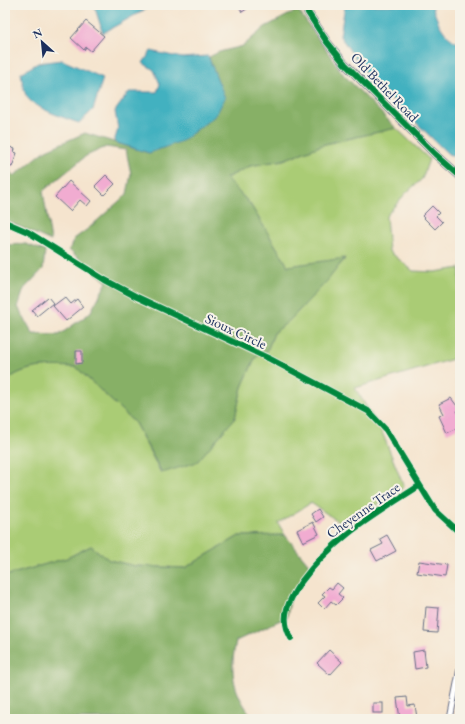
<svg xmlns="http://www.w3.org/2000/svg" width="465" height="724" font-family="'EB Garamond',serif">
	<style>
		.green { fill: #aacc74; stroke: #627e69 }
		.forest { fill: #87b066; stroke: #517062 }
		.water { fill: #43b1c0; stroke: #2f708f }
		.building { fill: #f1acd1 }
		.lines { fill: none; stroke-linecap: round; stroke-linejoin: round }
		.street-casing { stroke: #676e85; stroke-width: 7 }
		.secondary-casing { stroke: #676e85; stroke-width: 9 }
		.street { stroke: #fff; stroke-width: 5 }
		.secondary { stroke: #fff; stroke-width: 7 }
		.cycleway-casing { stroke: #f7f3e8; stroke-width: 8 }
		.cycleway { stroke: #00873e; stroke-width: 6 }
		.labels { text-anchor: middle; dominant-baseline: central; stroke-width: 4; stroke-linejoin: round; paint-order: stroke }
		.street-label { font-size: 14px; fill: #1b2f5e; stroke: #f7f3e8 }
	</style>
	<rect width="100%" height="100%" fill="#f7f3e8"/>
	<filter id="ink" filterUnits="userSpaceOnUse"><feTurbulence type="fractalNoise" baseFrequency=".025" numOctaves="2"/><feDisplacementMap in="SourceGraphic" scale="8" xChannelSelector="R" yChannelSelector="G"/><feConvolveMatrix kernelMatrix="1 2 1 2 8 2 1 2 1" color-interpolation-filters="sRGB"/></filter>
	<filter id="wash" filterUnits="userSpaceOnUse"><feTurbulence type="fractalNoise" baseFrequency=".012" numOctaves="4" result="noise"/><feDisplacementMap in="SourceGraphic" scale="16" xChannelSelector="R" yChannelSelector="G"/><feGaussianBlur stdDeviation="0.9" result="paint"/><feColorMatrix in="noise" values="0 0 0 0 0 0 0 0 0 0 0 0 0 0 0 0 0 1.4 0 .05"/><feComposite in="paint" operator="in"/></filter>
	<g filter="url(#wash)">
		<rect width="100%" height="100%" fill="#f5e4ce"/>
		<!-- green -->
		<path class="green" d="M396 128 429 159 422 179 406 193 386 216 389 251 413 271 435 272 460 268V357L355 388 382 432 404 487 345 526 311 503 278 523 285 535 239 536 185 568 135 566 109 560 91 546 67 558 5 576V382C25 364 50 366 76 367L135 423 161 473 235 418 242 387 255 358 267 351 274 333 290 320 345 259 288 266 250 204 226 178 250 166 283 160 325 144Z"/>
		<!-- forest -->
		<g class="forest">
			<path d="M298 10 343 74 396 128 325 144 283 160 250 166 226 178 250 204 288 266 345 258 328 280 290 320 274 333 267 351 255 358 242 387 235 418 197 462 162 473 135 423 76 367C50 366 25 364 5 382V245L26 244 45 251 43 269 24 289 18 307 33 334 59 335 90 313 107 282 69 250 74 239 89 228 127 194 131 174 126 150 106 147 86 156 43 191 51 241 5 220V166L14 176 46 150 85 133 149 153 214 73 209 57 219 52 243 46 265 27Z"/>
			<path d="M285 535 311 567 291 595 287 617 236 641C229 673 233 693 254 719H5V576L67 558 91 546 109 560 135 566 185 568 239 536Z"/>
		</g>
		<!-- water -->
		<g class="water">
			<polygon points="94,5 153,5 103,33"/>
			<path d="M345 5H432C437 21 443 37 460 44V158L448 154 364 71 340 36Z"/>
			<polygon points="151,51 182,58 208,56 225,98 216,115 182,141 149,153 114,142 118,129 115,111 129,92 157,92 160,84 154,70 143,63"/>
			<path d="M62 60 103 78 93 110 79 123C67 119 34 108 27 97 23 90 22 80 21 73L38 63Z"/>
		</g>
		<g id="blocks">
			<!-- building -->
			<g class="building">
				<polygon points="238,5 253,5 242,12"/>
				<polygon points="86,21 104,36 91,51 86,47 84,50 71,38"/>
				<polygon points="5,145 15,149 14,152 17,153 12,167 5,165"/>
				<polygon points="106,175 115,184 104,195 95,186"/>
				<polygon points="69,181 91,201 87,206 80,200 70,211 55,197"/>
				<polygon points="432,206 439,213 436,216 442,222 435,229 422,216"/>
				<polygon points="48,297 53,303 37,316 32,310"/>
				<polygon points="65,297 71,304 77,299 83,307 66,321 53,306"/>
				<polygon points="76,351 82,351 82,363 76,364"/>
				<polygon points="451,398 460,410 457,411 460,416 460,427 447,433 439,416 444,414 439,404"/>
				<polygon points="318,509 323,517 316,522 311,514"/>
				<polygon points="313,522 319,534 303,542 297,530"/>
				<polygon points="387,535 396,551 377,561 371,550 383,544 380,539"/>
				<polygon points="419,561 447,565 445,577 417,573"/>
				<polygon points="337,583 343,588 338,594 343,598 336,605 331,601 324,609 318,603 325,596 322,594 329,587 332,589"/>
				<polygon points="426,607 439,608 437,633 424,632"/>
				<polygon points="329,650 342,662 330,675 317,663"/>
				<polygon points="424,650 426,667 415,669 413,652"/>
				<polygon points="407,697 408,706 415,705 417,718 400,719 397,698"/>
				<rect x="373" y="703" width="10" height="10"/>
			</g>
		</g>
	</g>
	<g filter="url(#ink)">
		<use href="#blocks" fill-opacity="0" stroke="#676e85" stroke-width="1"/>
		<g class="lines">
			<defs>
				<g id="street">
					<polyline points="5,222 28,232 105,280 137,297 270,359 368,411 386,430 435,510 460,533"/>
					<path d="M291 638C279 617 289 600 301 582 333 538 374 515 419 486"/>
					<polyline points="450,719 460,668"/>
				</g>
				<polyline id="secondary" points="303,5 327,42 345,64 435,154 460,176"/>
			</defs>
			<!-- street casing -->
			<use href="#street" class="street-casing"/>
			<!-- secondary casing -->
			<use href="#secondary" class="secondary-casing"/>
			<!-- street -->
			<use href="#street" class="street"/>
			<!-- secondary -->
			<use href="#secondary" class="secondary"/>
			<defs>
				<g id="cycleway">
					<polyline points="303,5 327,42 345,64 435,154 460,176"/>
					<polyline points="5,222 28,232 105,280 137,297 270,359 368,411 386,430 435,510 460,533"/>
					<path d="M291 638C279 617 289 600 301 582 333 538 374 515 419 486"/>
				</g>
			</defs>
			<!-- cycleway casing -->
			<use href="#cycleway" class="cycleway-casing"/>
			<!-- cycleway -->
			<use href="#cycleway" class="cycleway"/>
		</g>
	</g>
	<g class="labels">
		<!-- street labels -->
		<g class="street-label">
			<text transform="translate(385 87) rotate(46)">Old Bethel Road</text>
			<text transform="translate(236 331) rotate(25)">Sioux Circle</text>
			<text transform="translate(363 510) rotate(-35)">Cheyenne Trace</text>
		</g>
	</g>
	<!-- margin -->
	<rect width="465" height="724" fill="none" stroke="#f7f3e8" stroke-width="20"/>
	<!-- north arrow -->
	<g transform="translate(42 42) rotate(333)" stroke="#f7f3e8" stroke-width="3" paint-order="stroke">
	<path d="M0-3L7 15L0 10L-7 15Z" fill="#1b2f5e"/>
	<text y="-6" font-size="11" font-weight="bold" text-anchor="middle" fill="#1b2f5e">N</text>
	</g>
</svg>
